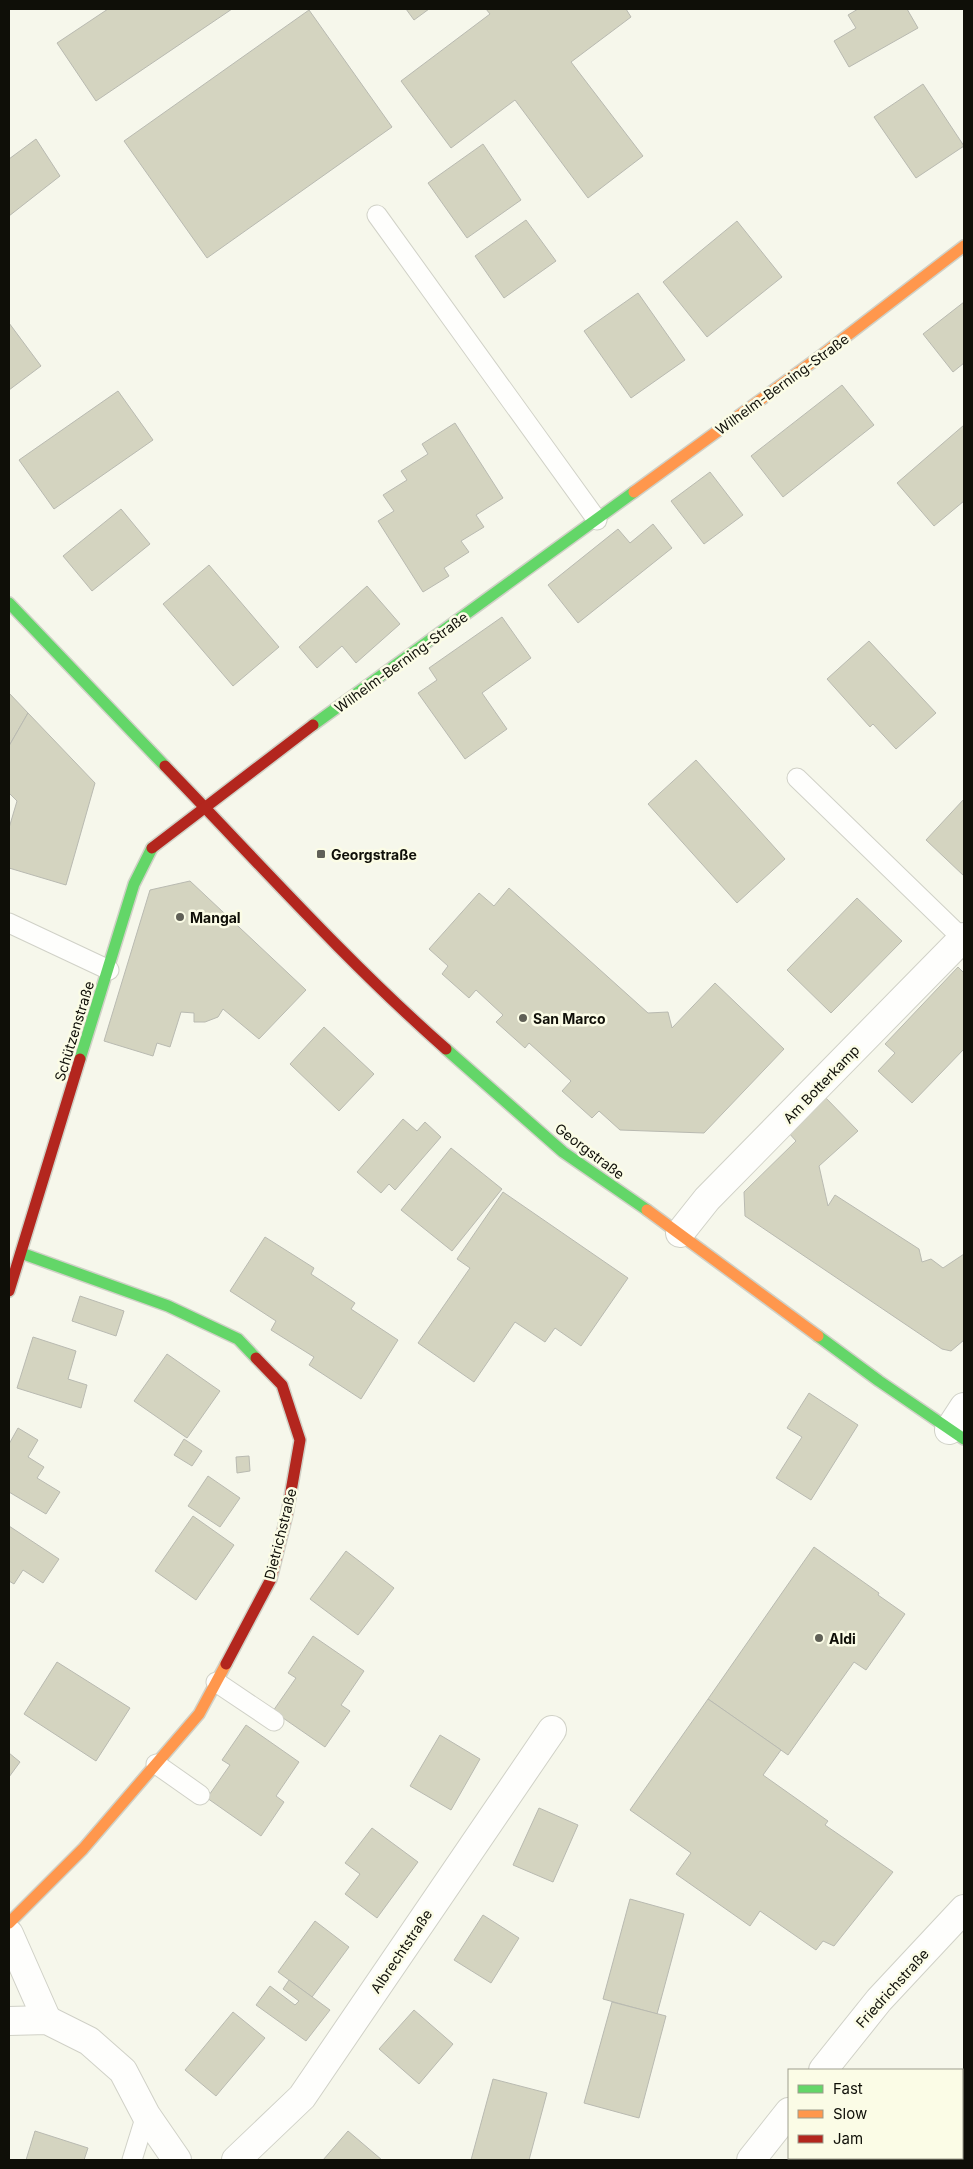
<svg xmlns="http://www.w3.org/2000/svg" width="973" height="2169" font-family="Inter,sans-serif">
	<style>
		.building { fill: #d4d4c0; stroke: #b9bab1 }
		.lines { fill: none; stroke-linecap: round; stroke-linejoin: round }
		.lane-casing { stroke: #d0d1c7; stroke-width: 21 }
		.street-casing { stroke: #d0d1c7; stroke-width: 30 }
		.fast-casing { stroke: #d0d1c7; stroke-width: 14 }
		.slow-casing { stroke: #d0d1c7; stroke-width: 14 }
		.jam-casing { stroke: #d0d1c7; stroke-width: 14 }
		.lane { stroke: #fefefc; stroke-width: 19 }
		.street { stroke: #fefefc; stroke-width: 28 }
		.fast { stroke: #63d668; stroke-width: 11 }
		.slow { stroke: #ff974d; stroke-width: 11 }
		.jam { stroke: #b3261e; stroke-width: 11 }
		.poi-dot { fill: #606057; stroke: #fbfce6; stroke-width: 2 }
		.labels { text-anchor: middle; dominant-baseline: central; stroke-width: 5; stroke-linejoin: round; paint-order: stroke }
		.street-label { font-size: 14px; fill: #0f0f08; stroke: #fbfce6 }
		.poi-label { font-size: 14px; font-weight: bold; fill: #0f0f08; stroke: #fbfce6; text-anchor: start }
	</style>
	<rect width="100%" height="100%" fill="#f6f7eb"/>
	<!-- building -->
	<g class="building">
		<polygon points="108,9 232,9 96,101 57,43"/>
		<polygon points="406,9 429,9 414,20"/>
		<polygon points="486,9 626,9 631,17 571,62 643,156 588,198 515,100 451,148 401,81 490,14"/>
		<polygon points="858,9 907,9 918,28 849,67 834,41 856,28 848,15"/>
		<polygon points="309,10 392,127 207,258 124,141"/>
		<polygon points="923,84 964,146 916,178 874,117"/>
		<polygon points="36,139 60,176 9,216 9,159"/>
		<polygon points="483,144 521,200 467,238 428,183"/>
		<polygon points="526,220 556,261 504,298 475,256"/>
		<polygon points="737,221 782,277 707,337 663,282"/>
		<polygon points="638,293 685,360 631,398 584,331"/>
		<polygon points="964,302 964,363 953,372 923,334"/>
		<polygon points="9,323 41,366 9,390"/>
		<polygon points="842,385 874,425 783,497 751,456"/>
		<polygon points="118,391 153,440 54,509 19,460"/>
		<polygon points="455,423 503,498 476,515 484,527 461,541 469,552 444,568 449,576 423,592 378,521 394,511 383,495 407,480 401,471 428,454 422,444"/>
		<polygon points="964,425 964,501 934,526 897,483"/>
		<polygon points="710,472 743,515 704,544 671,501"/>
		<polygon points="121,509 150,544 92,591 63,556"/>
		<polygon points="653,524 672,548 578,623 548,585 618,529 630,543"/>
		<polygon points="209,565 279,647 233,686 163,604"/>
		<polygon points="367,586 400,624 356,663 342,646 317,668 299,647"/>
		<polygon points="502,617 531,658 482,693 507,729 465,759 418,693 437,680 429,668"/>
		<polygon points="869,641 936,713 896,749 873,724 870,727 827,679"/>
		<polygon points="9,693 28,713 9,746"/>
		<polygon points="28,713 95,783 66,885 9,868 9,828 17,801 9,793 9,746"/>
		<polygon points="696,760 785,859 737,903 648,804"/>
		<polygon points="964,799 964,876 926,840"/>
		<polygon points="190,881 306,990 259,1039 223,1009 218,1017 205,1022 194,1022 194,1013 181,1012 170,1047 157,1043 153,1056 104,1041 150,890"/>
		<polygon points="509,888 648,1013 668,1012 672,1028 715,983 784,1049 704,1133 620,1130 599,1111 592,1118 562,1091 571,1081 529,1043 525,1048 496,1022 503,1015 476,990 469,998 442,974 448,966 429,949 479,893 494,906"/>
		<polygon points="857,898 902,941 831,1013 787,970"/>
		<polygon points="958,967 964,973 964,1049 912,1103 878,1071 895,1053 885,1044"/>
		<polygon points="324,1027 374,1074 339,1111 290,1064"/>
		<polygon points="825,1097 858,1131 819,1166 828,1206 835,1195 919,1249 922,1262 931,1259 943,1268 964,1254 964,1340 951,1351 942,1349 745,1216 744,1192 796,1141 788,1132"/>
		<polygon points="403,1119 417,1131 425,1122 441,1137 395,1190 389,1184 381,1193 357,1172"/>
		<polygon points="451,1148 502,1189 452,1251 401,1210"/>
		<polygon points="503,1192 628,1278 581,1346 555,1328 545,1342 515,1322 474,1382 418,1343 470,1268 457,1259"/>
		<polygon points="265,1237 314,1268 311,1274 355,1303 351,1309 398,1340 361,1399 309,1365 314,1357 271,1330 276,1321 230,1291"/>
		<polygon points="80,1296 124,1311 116,1336 72,1321"/>
		<polygon points="33,1337 76,1351 68,1379 87,1385 81,1408 17,1388"/>
		<polygon points="167,1354 220,1391 187,1438 134,1401"/>
		<polygon points="809,1393 858,1425 811,1500 776,1478 802,1437 787,1428"/>
		<polygon points="18,1428 38,1440 28,1457 44,1467 37,1478 60,1492 46,1514 9,1492 9,1444"/>
		<polygon points="184,1439 202,1451 192,1466 174,1455"/>
		<polygon points="249,1456 250,1471 237,1473 236,1457"/>
		<polygon points="208,1476 240,1498 220,1527 188,1506"/>
		<polygon points="193,1516 234,1545 196,1600 155,1571"/>
		<polygon points="9,1526 59,1559 43,1583 23,1570 14,1584 9,1581"/>
		<polygon points="814,1547 879,1593 878,1595 905,1614 866,1670 854,1662 788,1755 708,1699"/>
		<polygon points="346,1551 394,1588 358,1635 310,1599"/>
		<polygon points="313,1636 364,1671 341,1705 350,1711 325,1747 273,1711 296,1678 288,1673"/>
		<polygon points="57,1662 130,1708 96,1761 24,1714"/>
		<polygon points="708,1699 781,1750 763,1775 828,1821 825,1825 893,1872 834,1946 823,1941 816,1950 760,1911 750,1926 676,1874 691,1853 630,1810"/>
		<polygon points="246,1725 299,1762 276,1796 284,1802 261,1836 207,1798 230,1765 222,1760"/>
		<polygon points="440,1735 480,1759 451,1810 410,1786"/>
		<polygon points="9,1753 20,1762 9,1777"/>
		<polygon points="539,1808 578,1825 553,1882 513,1865"/>
		<polygon points="372,1828 418,1862 377,1918 345,1894 360,1874 345,1863"/>
		<polygon points="630,1899 684,1914 657,2014 603,1999"/>
		<polygon points="483,1915 519,1938 491,1983 454,1960"/>
		<polygon points="315,1921 349,1947 312,1997 278,1972"/>
		<polygon points="289,1980 330,2010 306,2041 256,2005 270,1986 295,2005 299,2001 283,1989"/>
		<polygon points="612,2002 666,2016 639,2118 584,2103"/>
		<polygon points="414,2010 453,2044 419,2084 379,2049"/>
		<polygon points="233,2012 265,2038 216,2096 185,2070"/>
		<polygon points="493,2079 547,2093 529,2160 471,2160"/>
		<polygon points="962,2103 964,2105 964,2159 952,2160 949,2158 962,2158"/>
		<polygon points="35,2131 88,2148 84,2160 26,2160"/>
		<polygon points="348,2131 382,2160 323,2160"/>
	</g>
	<g class="lines">
		<defs>
			<g id="lane">
				<polyline points="377,215 597,520"/>
				<polyline points="797,778 963,939"/>
				<polyline points="9,923 109,970"/>
				<polyline points="216,1682 274,1721"/>
				<polyline points="156,1764 200,1795"/>
				<polyline points="132,2160 146,2115"/>
			</g>
			<g id="street">
				<polyline points="680,1233 707,1199 964,937"/>
				<polyline points="949,1430 964,1407"/>
				<polyline points="9,1934 47,2020"/>
				<polyline points="9,2021 47,2020 89,2041 123,2071 146,2115 177,2160"/>
				<polyline points="823,2070 879,2000 964,1909"/>
				<polyline points="236,2160 302,2097 552,1730"/>
				<polyline points="751,2160 789,2112"/>
			</g>
			<g id="fast">
				<polyline points="9,603 165,766"/>
				<polyline points="313,725 634,492"/>
				<polyline points="446,1049 563,1152 647,1210"/>
				<polyline points="80,1059 134,884 152,848"/>
				<polyline points="21,1253 168,1306 238,1339 256,1358"/>
				<polyline points="818,1336 879,1381 964,1439"/>
			</g>
			<g id="slow">
				<polyline points="634,492 818,358 964,246"/>
				<polyline points="647,1210 818,1336"/>
				<polyline points="9,1923 83,1849 199,1714 226,1664"/>
			</g>
			<g id="jam">
				<path d="M165 766C257 861 346 961 446 1049"/>
				<polyline points="152,848 313,725"/>
				<polyline points="9,1291 80,1059"/>
				<polyline points="226,1664 271,1579 287,1514 300,1440 282,1385 256,1358"/>
			</g>
		</defs>
		<!-- lane casing -->
		<use href="#lane" class="lane-casing"/>
		<!-- street casing -->
		<use href="#street" class="street-casing"/>
		<!-- fast casing -->
		<use href="#fast" class="fast-casing"/>
		<!-- slow casing -->
		<use href="#slow" class="slow-casing"/>
		<!-- jam casing -->
		<use href="#jam" class="jam-casing"/>
		<!-- lane -->
		<use href="#lane" class="lane"/>
		<!-- street -->
		<use href="#street" class="street"/>
		<!-- fast -->
		<use href="#fast" class="fast"/>
		<!-- slow -->
		<use href="#slow" class="slow"/>
		<!-- jam -->
		<use href="#jam" class="jam"/>
	</g>
	<!-- markers -->
	<g class="poi-dot">
		<rect x="316" y="849" width="10" height="10" rx="2.5"/>
		<circle cx="180" cy="917" r="5"/>
		<circle cx="523" cy="1018" r="5"/>
		<circle cx="819" cy="1638" r="5"/>
	</g>
	<g class="labels">
		<!-- street labels -->
		<g class="street-label">
			<text transform="translate(782 384) rotate(-36)">Wilhelm-Berning-Straße</text>
			<text transform="translate(401 662) rotate(-36)">Wilhelm-Berning-Straße</text>
			<text transform="translate(74 1031) rotate(-73)">Schützenstraße</text>
			<text transform="translate(821 1084) rotate(-46)">Am Botterkamp</text>
			<text transform="translate(590 1151) rotate(37)">Georgstraße</text>
			<text transform="translate(280 1534) rotate(-76)">Dietrichstraße</text>
			<text transform="translate(401 1951) rotate(-56)">Albrechtstraße</text>
			<text transform="translate(892 1988) rotate(-48)">Friedrichstraße</text>
		</g>
		<!-- poi labels -->
		<g class="poi-label">
			<text x="331" y="854">Georgstraße</text>
			<text x="190" y="917">Mangal</text>
			<text x="533" y="1018">San Marco</text>
			<text x="829" y="1638">Aldi</text>
		</g>
	</g>
	<!-- border -->
	<rect width="973" height="2169" fill="none" stroke="#0f0f08" stroke-width="20"/>
	<!-- legend -->
	<rect x="788" y="2069" width="175" height="90" fill="#fbfce6" stroke="#9d9d8d"/>
	<rect x="798" y="2085" width="25" height="8" fill="#63d668" stroke="#9d9d8d"/>
	<text x="833" y="2094" font-size="15" fill="#0f0f08">Fast</text>
	<rect x="798" y="2110" width="25" height="8" fill="#ff974d" stroke="#9d9d8d"/>
	<text x="833" y="2119" font-size="15" fill="#0f0f08">Slow</text>
	<rect x="798" y="2135" width="25" height="8" fill="#b3261e" stroke="#9d9d8d"/>
	<text x="833" y="2144" font-size="15" fill="#0f0f08">Jam</text>
</svg>
